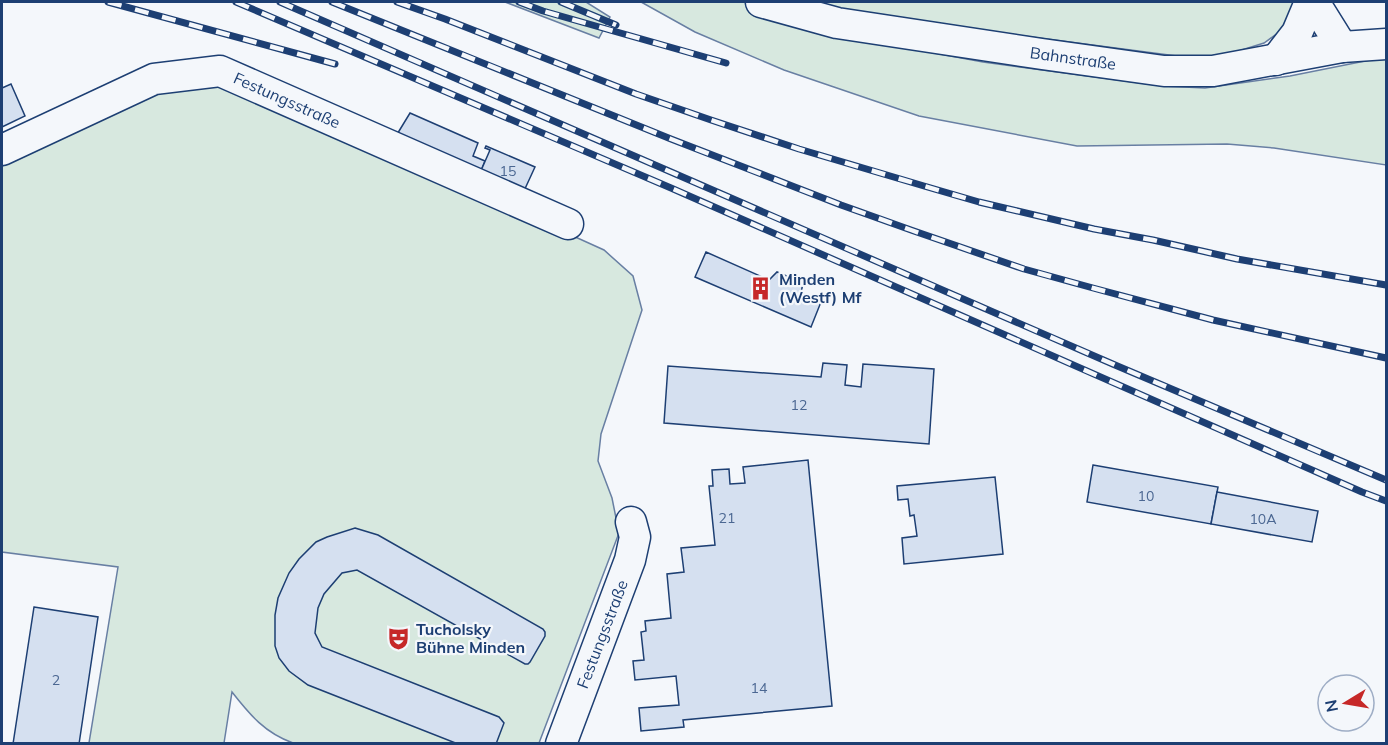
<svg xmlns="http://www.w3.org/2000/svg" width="1388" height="745" font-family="Mulish,sans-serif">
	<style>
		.green { fill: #d7e8df; stroke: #687fa3; stroke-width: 1.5 }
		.building { fill: #d5e0f0; stroke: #1d3f73; stroke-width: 1.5 }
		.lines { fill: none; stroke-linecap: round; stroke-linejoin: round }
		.minor-casing { stroke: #1d3f73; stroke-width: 33 }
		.minor { stroke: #f4f7fb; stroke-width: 30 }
		.rail-casing { stroke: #1d3f73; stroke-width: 7 }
		.rail { stroke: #f4f7fb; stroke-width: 4.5; stroke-dasharray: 14; stroke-linecap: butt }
		.labels { text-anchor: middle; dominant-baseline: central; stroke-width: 4.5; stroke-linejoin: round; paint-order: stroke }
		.number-label { font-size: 14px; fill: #4b6792 }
		.street-label { font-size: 16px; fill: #1d3f73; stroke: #f4f7fb }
		.poi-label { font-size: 16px; font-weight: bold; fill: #1d3f73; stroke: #f4f7fb; text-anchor: start }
	</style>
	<rect width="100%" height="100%" fill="#f4f7fb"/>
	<!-- green -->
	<g class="green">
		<polygon points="505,2 586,2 610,17 599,38"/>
		<polygon points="641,2 782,2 859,39 983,62 1163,86 1205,88 1290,76 1370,60 1386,59 1386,165 1274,148 1227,144 1077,146 919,116 784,70 695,32"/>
		<polygon points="810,2 1298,2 1285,28 1264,43 1229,54 1192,58 847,13"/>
		<path d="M204 83 240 85 604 250 633 276 642 310 601 434 598 461 612 498 619 533 539 743H293C265 733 250 715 232 692L224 743H89L118 567 2 552V166L157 91Z"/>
	</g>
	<!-- building -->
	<g class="building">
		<polygon points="11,84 25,116 2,127 2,88"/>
		<polygon points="410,113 478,143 473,156 485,161 480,173 396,136"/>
		<polygon points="486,146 535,167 523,193 480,173 490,150 485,148"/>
		<polygon points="706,252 769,280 777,272 803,283 801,293 821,302 811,327 695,277"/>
		<polygon points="823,363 847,365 845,385 861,387 863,364 934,369 929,444 664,423 668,366 821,377"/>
		<polygon points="808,460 832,706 683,720 684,727 641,731 639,708 679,705 676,676 635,680 633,661 644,660 641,632 646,631 645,621 671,618 667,574 684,572 681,548 715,545 709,486 713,486 712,470 729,469 730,484 745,483 743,467"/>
		<polygon points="1093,465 1218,487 1211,524 1087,502"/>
		<polygon points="995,477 1003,554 904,564 902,538 917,536 914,515 910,516 908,499 898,500 897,486"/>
		<polygon points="1217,492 1318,511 1312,542 1211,524"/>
		<polygon points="355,528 378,535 543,629 545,632 545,636 530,662 528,664 525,664 357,570 342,573 324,594 318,608 315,633 322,647 499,717 504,723 496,744 458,744 308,685 289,671 279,658 275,646 275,615 278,598 289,573 299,559 316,542 327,537"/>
		<polygon points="34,607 98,617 79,744 13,744"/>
	</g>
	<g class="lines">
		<defs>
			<g id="minor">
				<polyline points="761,2 837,23 1042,54 1164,71 1213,71 1342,47 1386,44"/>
				<polyline points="1314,2 1342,47"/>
				<polyline points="1276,60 1297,33 1310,2"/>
				<polyline points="2,150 154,79 220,71 568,224"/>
				<polyline points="561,744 630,560 635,537 631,522"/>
			</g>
		</defs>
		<!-- minor casing -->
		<use href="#minor" class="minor-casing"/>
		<!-- minor -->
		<use href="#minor" class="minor"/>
		<defs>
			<g id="rail">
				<polyline points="108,2 335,64"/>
				<polyline points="236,2 671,188 1362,492 1386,501"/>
				<polyline points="280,2 1115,365 1386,480"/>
				<polyline points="332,2 671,139 841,205 911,230 1024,269 1093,288 1213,320 1386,358"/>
				<polyline points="397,2 445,19 636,94 711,120 799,149 924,186 979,202 1094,229 1153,240 1237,259 1386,285"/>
				<polyline points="519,2 543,11 726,63"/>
				<polyline points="561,2 616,25"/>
			</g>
		</defs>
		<!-- rail casing -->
		<use href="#rail" class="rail-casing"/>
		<!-- rail -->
		<use href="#rail" class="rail"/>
	</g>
	<!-- icons -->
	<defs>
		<symbol id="building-bare" viewBox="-9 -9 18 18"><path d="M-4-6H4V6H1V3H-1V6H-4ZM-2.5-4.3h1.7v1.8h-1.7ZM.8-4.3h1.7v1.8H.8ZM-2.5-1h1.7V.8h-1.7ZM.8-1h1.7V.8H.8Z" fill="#c62828" stroke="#f4f7fb" stroke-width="2.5" paint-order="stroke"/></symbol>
		<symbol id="theatre-bare" viewBox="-9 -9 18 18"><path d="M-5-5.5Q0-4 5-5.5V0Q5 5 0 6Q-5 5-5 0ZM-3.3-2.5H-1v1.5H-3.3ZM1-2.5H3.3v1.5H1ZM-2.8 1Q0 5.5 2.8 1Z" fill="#c62828" stroke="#f4f7fb" stroke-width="2.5" paint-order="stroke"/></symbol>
	</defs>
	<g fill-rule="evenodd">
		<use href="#building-bare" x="744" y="272" width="33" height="33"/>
		<use href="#theatre-bare" x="382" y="622" width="33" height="33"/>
	</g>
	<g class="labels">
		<!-- number labels -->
		<g class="number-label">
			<text x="508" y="171">15</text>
			<text x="799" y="405">12</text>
			<text x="1146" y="496">10</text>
			<text x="727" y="518">21</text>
			<text x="1263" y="519">10A</text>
			<text x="56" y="680">2</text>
			<text x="759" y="688">14</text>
		</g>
		<!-- street labels -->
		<g class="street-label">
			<text transform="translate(1073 58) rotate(8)">Bahnstraße</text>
			<text transform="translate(287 100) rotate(24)">Festungsstraße</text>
			<text transform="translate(602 634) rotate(-69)">Festungsstraße</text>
		</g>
		<!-- poi labels -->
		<g class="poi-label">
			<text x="779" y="279">Minden<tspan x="779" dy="18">(Westf) Mf</tspan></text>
			<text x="416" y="629">Tucholsky<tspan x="416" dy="18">Bühne Minden</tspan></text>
		</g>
	</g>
	<!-- border -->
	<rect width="1388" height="745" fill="none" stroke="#1d3f73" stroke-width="6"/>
	<!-- north arrow -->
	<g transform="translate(1346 703) rotate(259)"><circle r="28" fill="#f4f7fb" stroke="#9eadc5" stroke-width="1.5"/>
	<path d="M0-4.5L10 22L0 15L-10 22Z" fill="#c62828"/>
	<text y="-9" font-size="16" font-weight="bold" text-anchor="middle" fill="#1d3f73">N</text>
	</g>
</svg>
